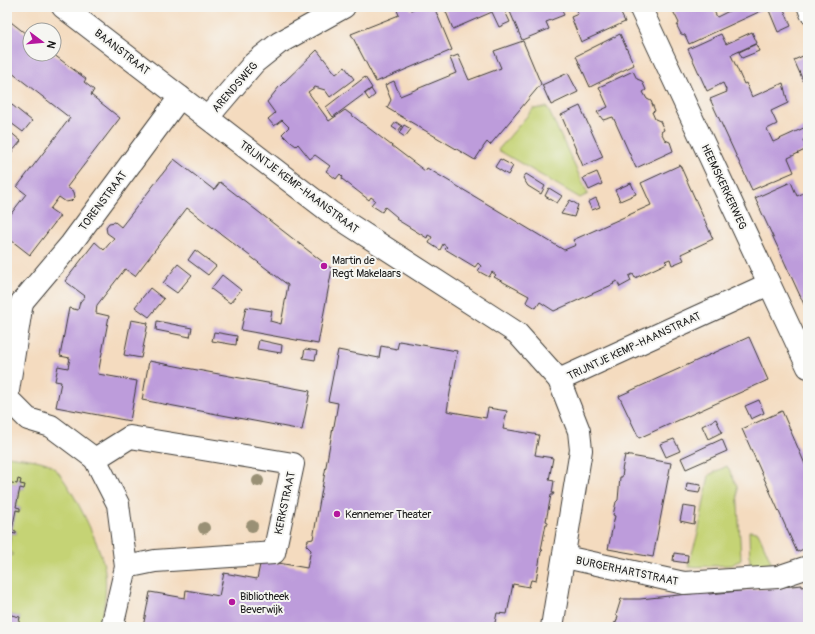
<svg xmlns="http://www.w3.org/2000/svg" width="815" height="634" font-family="Pangolin,sans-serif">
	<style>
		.green { fill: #c5d375; stroke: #707848 }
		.building { fill: #bd9cdb }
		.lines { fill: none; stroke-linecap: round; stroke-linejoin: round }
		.lane-casing { stroke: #3c3934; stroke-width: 17 }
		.street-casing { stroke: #3c3934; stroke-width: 24 }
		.secondary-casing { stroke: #3c3934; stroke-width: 24 }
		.lane { stroke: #fff; stroke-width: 15 }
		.street { stroke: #fff; stroke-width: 22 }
		.secondary { stroke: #fff; stroke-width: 22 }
		.tree { fill: #999074 }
		.poi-dot { fill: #b5179e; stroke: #f6f6f2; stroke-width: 1.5 }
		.labels { text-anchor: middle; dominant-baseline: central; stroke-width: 4; stroke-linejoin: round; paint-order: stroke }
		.street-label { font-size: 11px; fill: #1c1c1c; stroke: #f6f6f2 }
		.poi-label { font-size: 11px; fill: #1c1c1c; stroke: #f6f6f2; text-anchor: start }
	</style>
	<rect width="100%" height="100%" fill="#f6f6f2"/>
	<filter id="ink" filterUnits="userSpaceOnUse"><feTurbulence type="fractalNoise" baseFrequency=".025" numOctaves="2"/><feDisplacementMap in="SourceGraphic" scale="8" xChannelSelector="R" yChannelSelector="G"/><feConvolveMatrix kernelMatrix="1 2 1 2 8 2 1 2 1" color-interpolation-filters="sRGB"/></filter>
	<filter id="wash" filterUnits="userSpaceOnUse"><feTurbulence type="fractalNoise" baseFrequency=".012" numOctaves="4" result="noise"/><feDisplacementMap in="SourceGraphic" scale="16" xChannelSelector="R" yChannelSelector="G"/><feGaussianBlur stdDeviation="0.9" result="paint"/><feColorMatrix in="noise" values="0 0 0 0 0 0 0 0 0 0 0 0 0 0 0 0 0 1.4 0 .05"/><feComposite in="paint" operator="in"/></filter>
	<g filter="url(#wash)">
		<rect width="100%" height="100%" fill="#f4dbbf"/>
		<!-- green -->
		<g class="green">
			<polygon points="547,107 588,194 580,198 498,150 533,109"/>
			<path d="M7 456C20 458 38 459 49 464 67 473 104 552 105 572 107 591 104 609 100 627H18L20 617 7 614V556H12V553L8 552 11 533 16 534V531L12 530 16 510 20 511V508L16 507 20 488 24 489 20 484 21 480H18L17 484 7 482Z"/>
			<polygon points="727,466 737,486 741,559 732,565 688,567 698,533 709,475"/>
			<polygon points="749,531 758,532 772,564 750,567"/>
		</g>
		<g id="blocks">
			<!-- building -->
			<g class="building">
				<polygon points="399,7 410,7 411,10 417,7 434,7 452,50 376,82 351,34 399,15 396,8"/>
				<polygon points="444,7 503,7 510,22 499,27 492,12 453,29"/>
				<polygon points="508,7 560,7 564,15 546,22 549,29 522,40"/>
				<polygon points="574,7 618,7 625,22 581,42 571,17 578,14"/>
				<polygon points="671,7 712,7 717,17 737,7 759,7 761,11 689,44 685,35 681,34 677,26 679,23"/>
				<polygon points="769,7 783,7 791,26 778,32 768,8"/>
				<polygon points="7,19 30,37 30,54 53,54 86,79 84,82 94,90 91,95 120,118 67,187 74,192 75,197 71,201 66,202 59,197 50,209 60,216 30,255 7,237 7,219 26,194 17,187 70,118 7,69"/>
				<polygon points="752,32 757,43 731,55 744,84 746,83 752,97 783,83 788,103 771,111 777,124 767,129 773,142 808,126 808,138 803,140 807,149 788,158 794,172 752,190 710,99 727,92 723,83 707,91 688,49 721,34 726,44"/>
				<polygon points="620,34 634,65 590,87 576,56"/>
				<polygon points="523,41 541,84 490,145 487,142 484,146 475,160 387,108 391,100 385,85 394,81 400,96 456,73 450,58 458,55 469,80 501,68 494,51"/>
				<polygon points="756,44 759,51 742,58 739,52"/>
				<polygon points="317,50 336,74 345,67 354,79 330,97 325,90 315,87 308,92 329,121 345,110 425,171 427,168 564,250 576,245 573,240 651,205 641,183 680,165 713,239 681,254 684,260 672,265 670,259 665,261 667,263 635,278 633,274 629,276 631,281 620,287 617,281 613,283 614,284 554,311 540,302 536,308 526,302 529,296 494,277 496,275 492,272 489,277 478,271 481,266 478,263 475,267 445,249 447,247 443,244 440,250 429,243 432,237 428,235 427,238 396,219 397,217 385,207 382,212 371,205 375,200 371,197 369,200 342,179 343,177 340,174 336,179 326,171 330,166 315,155 310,159 298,144 296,146 287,139 282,134 289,127 282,120 274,126 268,119 275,113 267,102 279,87"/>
				<polygon points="805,55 808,60 808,84 805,85 794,60"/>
				<polygon points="633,71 637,79 642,81 646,90 643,92 647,99 651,101 655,111 652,112 655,119 660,121 664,130 661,132 665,140 670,142 673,151 636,168 613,117 603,120 597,112 608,107 599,87"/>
				<polygon points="568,73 578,92 551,105 542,85"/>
				<polygon points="365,77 372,88 333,117 326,107"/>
				<polygon points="371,89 375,95 369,100 365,94"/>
				<polygon points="7,101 32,121 23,132 7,120"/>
				<polygon points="580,106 603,157 583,166 561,115"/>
				<polygon points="396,122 402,126 398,131 392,127"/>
				<polygon points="404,125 411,129 405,137 399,133"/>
				<polygon points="9,131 21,141 7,158 7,133"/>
				<polygon points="174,159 214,190 220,182 332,269 318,344 241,330 246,307 272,311 270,321 281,324 288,285 187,208 135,276 125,269 97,305 96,313 109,316 98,374 137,381 130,421 56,407 61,382 55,381 58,366 68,368 70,358 60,356 69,308 78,310 80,302 85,296 65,281 95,242 104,250 114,238 107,233 106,227 109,223 115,222 121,227"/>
				<polygon points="500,159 513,166 508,175 495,167"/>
				<polygon points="597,172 602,184 589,190 583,178"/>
				<polygon points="526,174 545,186 541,194 528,186 523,178"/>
				<polygon points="791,182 797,196 808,191 808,213 805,214 808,220 808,313 755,198"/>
				<polygon points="631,183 636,194 620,201 615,190"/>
				<polygon points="549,188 562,196 557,203 545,196"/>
				<polygon points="596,198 600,207 592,210 588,202"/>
				<polygon points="570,200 578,205 574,217 561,214"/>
				<polygon points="195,250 216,266 208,275 188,260"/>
				<polygon points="178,264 192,275 177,293 163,283"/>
				<polygon points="222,275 241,290 230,303 211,289"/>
				<polygon points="150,288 164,299 149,317 135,307"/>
				<polygon points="131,320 148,323 141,358 124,355"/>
				<polygon points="157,321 192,328 190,337 156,330"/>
				<polygon points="214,332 237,336 236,345 212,341"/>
				<polygon points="749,337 768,380 639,438 619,396"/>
				<polygon points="259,340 282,345 281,353 257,349"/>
				<polygon points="399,341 457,351 447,411 486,418 488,408 507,411 503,429 539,435 535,455 553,458 549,480 554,481 552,493 554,493 553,495 551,495 546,521 548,522 548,524 546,524 541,550 543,550 541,552 536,581 531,580 529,587 513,584 507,614 497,613 494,627 143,627 150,592 185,598 186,590 219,596 224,573 257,579 261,560 307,568 311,550 306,545 308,540 313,539 333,427 332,427 334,426 338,403 328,401 338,350 379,358 381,346 397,349"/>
				<polygon points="305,349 317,351 315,360 303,358"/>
				<polygon points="149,361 310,391 302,430 142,400"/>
				<polygon points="759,400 764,413 751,419 745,406"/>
				<polygon points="782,411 808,471 808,547 797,552 742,429"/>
				<polygon points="716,419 722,432 708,439 702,426"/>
				<polygon points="674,439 680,451 666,457 660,444"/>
				<polygon points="722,439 727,451 686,469 681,458"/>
				<polygon points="625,455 671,463 653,557 608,549 615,516 613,515 616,502 618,500 620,477 622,477 623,470 622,470"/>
				<polygon points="18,479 21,480 20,484 25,485 24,489 20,488 16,507 20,508 20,511 16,510 12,530 16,531 16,534 11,533 7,552 7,482 17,484"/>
				<polygon points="687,483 701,485 699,493 686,491"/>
				<polygon points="683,506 696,508 694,524 680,521"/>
				<polygon points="674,553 688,555 687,563 673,561"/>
				<polygon points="802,585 802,587 808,586 808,627 613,627 615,622 616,623 618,616 616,615 621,599 640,599 708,592 709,594"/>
				<polygon points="7,614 20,617 18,627 7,627"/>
			</g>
		</g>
	</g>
	<g filter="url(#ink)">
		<use href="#blocks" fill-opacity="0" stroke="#3c3934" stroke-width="1"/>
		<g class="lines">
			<defs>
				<polyline id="lane" points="805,7 808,15"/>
				<g id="street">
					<polyline points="640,7 808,367"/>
					<polyline points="22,302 71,244 180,97"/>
					<polyline points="559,380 769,284"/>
					<polyline points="7,397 22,302"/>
					<polyline points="7,398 28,419 51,426 95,459"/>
					<polyline points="565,557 684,583 778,577 808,567"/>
					<polyline points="112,627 126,567 118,504 95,459 130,437 293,464 274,553 155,561 126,567"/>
				</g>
				<g id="secondary">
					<polyline points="63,7 330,212 517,333 559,380 579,431 581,450 552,627"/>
					<polyline points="208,117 254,63 279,43 344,7"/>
				</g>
			</defs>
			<!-- lane casing -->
			<use href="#lane" class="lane-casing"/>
			<!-- street casing -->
			<use href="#street" class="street-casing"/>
			<!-- secondary casing -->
			<use href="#secondary" class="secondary-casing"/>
			<!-- lane -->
			<use href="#lane" class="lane"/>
			<!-- street -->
			<use href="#street" class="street"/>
			<!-- secondary -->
			<use href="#secondary" class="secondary"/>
		</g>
		<!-- trees -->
		<g class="tree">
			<circle cx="258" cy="481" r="6"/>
			<circle cx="252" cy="526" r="6"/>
			<circle cx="204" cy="528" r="6"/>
		</g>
	</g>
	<!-- markers -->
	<g class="poi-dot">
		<circle cx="324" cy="266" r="4"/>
		<circle cx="337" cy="514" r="4"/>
		<circle cx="232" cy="602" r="4"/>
	</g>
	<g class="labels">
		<!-- street labels -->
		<g class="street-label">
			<text transform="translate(122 52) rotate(38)">BAANSTRAAT</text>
			<text transform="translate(235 87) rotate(-49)">ARENDSWEG</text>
			<text transform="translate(299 187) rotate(37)">TRIJNTJE KEMP-HAANSTRAAT</text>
			<text transform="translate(724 187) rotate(65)">HEEMSKERKERWEG</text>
			<text transform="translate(103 201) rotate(-53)">TORENSTRAAT</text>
			<text transform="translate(634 346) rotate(-25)">TRIJNTJE KEMP-HAANSTRAAT</text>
			<text transform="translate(285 503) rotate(-78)">KERKSTRAAT</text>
			<text transform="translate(627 571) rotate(12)">BURGERHARTSTRAAT</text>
		</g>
		<!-- poi labels -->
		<g class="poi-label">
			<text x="332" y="260">Martin de<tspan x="332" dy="13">Regt Makelaars</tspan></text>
			<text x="345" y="514">Kennemer Theater</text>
			<text x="240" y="596">Bibliotheek<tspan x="240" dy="13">Beverwijk</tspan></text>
		</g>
	</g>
	<!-- margin -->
	<rect width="815" height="634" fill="none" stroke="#f6f6f2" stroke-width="24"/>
	<!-- north arrow -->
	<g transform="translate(42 42) rotate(106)"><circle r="19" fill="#f6f6f2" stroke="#9f9f9c"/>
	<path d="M0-3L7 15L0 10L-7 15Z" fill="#b5179e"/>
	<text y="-6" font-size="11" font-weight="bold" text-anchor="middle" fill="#1c1c1c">N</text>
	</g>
</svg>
